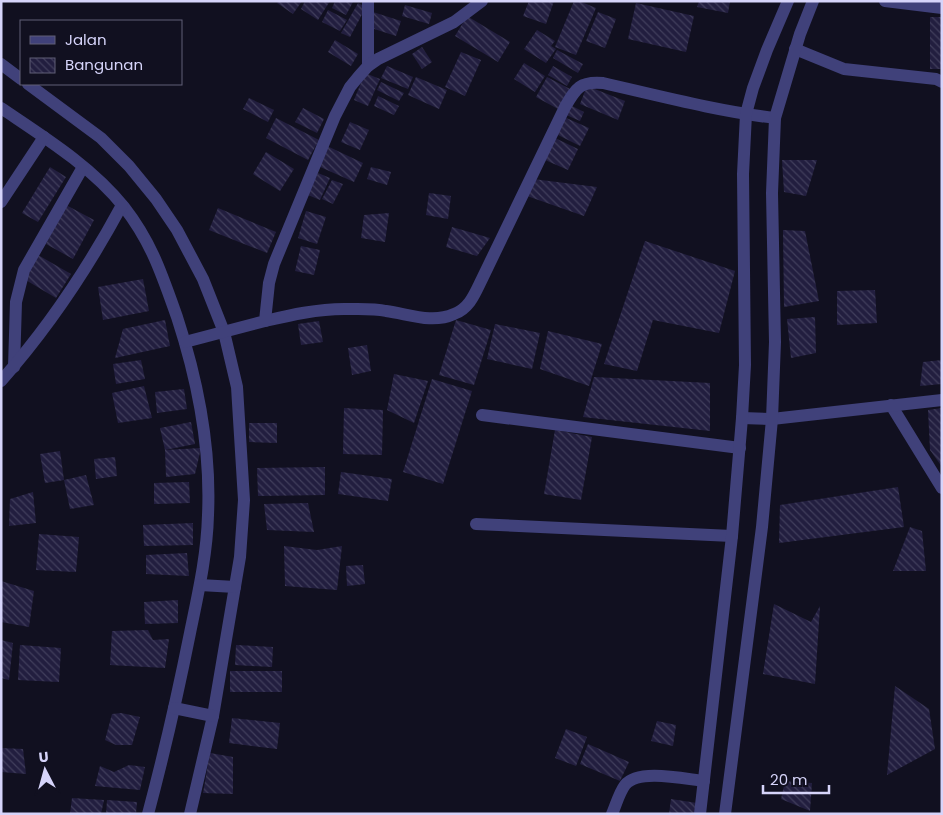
<svg xmlns="http://www.w3.org/2000/svg" width="943" height="815" font-family="Poppins,sans-serif">
	<style>
		.building { fill: url(#building-back-hatch) }
		.lines { fill: none; stroke-linecap: round; stroke-linejoin: round }
		.minor { stroke: #40417a; stroke-width: 12 }
	</style>
	<defs>
		<pattern id="building-back-hatch" width="6" height="6" patternUnits="userSpaceOnUse" patternTransform="scale(1.25)"><rect width="6" height="6" fill="#221e3f"/><path d="M-1 5l2 2M0 0l6 6M5-1l2 2" fill="none" stroke="#413e5c"/></pattern>
	</defs>
	<rect width="100%" height="100%" fill="#111020"/>
	<!-- building -->
	<g class="building">
		<polygon points="279,1 302,1 293,14 277,3"/>
		<polygon points="305,1 330,1 318,20 301,9"/>
		<polygon points="335,1 351,1 353,2 346,15 332,8"/>
		<polygon points="529,1 554,1 546,24 523,16"/>
		<polygon points="574,1 579,1 596,8 576,55 555,47"/>
		<polygon points="699,1 730,1 728,13 697,7"/>
		<polygon points="358,3 366,7 350,37 341,33"/>
		<polygon points="636,3 694,16 686,52 628,39"/>
		<polygon points="405,5 432,13 429,24 402,16"/>
		<polygon points="328,10 347,20 340,31 322,22"/>
		<polygon points="373,12 401,21 396,36 368,27"/>
		<polygon points="598,12 616,19 605,48 586,41"/>
		<polygon points="467,16 510,42 498,62 455,36"/>
		<rect x="930" y="17" width="12" height="52"/>
		<polygon points="537,30 555,41 551,46 556,49 546,63 524,49"/>
		<polygon points="335,40 358,54 351,66 328,52"/>
		<polygon points="422,47 432,62 422,69 412,54"/>
		<polygon points="557,50 583,64 578,73 553,58"/>
		<polygon points="461,52 481,60 465,96 445,87"/>
		<polygon points="524,63 545,76 535,92 514,79"/>
		<polygon points="387,66 413,77 408,89 381,78"/>
		<polygon points="553,66 572,77 567,86 548,75"/>
		<polygon points="365,73 380,79 368,106 354,100"/>
		<polygon points="416,77 447,90 439,109 408,95"/>
		<polygon points="547,77 570,89 558,109 536,97"/>
		<polygon points="381,82 404,93 399,101 377,90"/>
		<polygon points="587,86 625,101 618,120 580,104"/>
		<polygon points="378,96 399,106 394,115 374,106"/>
		<polygon points="249,98 274,110 268,122 243,109"/>
		<polygon points="568,104 584,112 580,121 564,114"/>
		<polygon points="303,108 324,119 317,133 295,122"/>
		<polygon points="564,117 589,128 580,146 556,134"/>
		<polygon points="276,118 319,140 308,160 266,138"/>
		<polygon points="350,122 369,130 360,150 341,142"/>
		<polygon points="555,138 578,149 568,170 545,160"/>
		<polygon points="327,146 363,163 354,182 318,166"/>
		<polygon points="266,152 294,169 280,191 253,174"/>
		<polygon points="782,160 817,160 806,196 784,192"/>
		<polygon points="50,167 66,177 38,222 22,213"/>
		<polygon points="371,167 391,172 387,185 367,179"/>
		<polygon points="318,173 330,178 320,200 308,195"/>
		<polygon points="533,179 597,187 584,216 527,196"/>
		<polygon points="332,180 343,184 333,204 322,199"/>
		<polygon points="429,193 451,196 448,219 426,215"/>
		<polygon points="66,205 94,220 73,259 46,244"/>
		<polygon points="218,208 276,232 267,253 209,230"/>
		<polygon points="306,211 326,217 317,244 298,238"/>
		<polygon points="389,213 385,242 361,238 364,215"/>
		<polygon points="452,227 490,238 477,256 446,247"/>
		<polygon points="783,230 805,231 819,301 784,307"/>
		<polygon points="645,241 735,271 719,333 653,320 637,371 604,364"/>
		<polygon points="301,246 320,250 314,275 295,271"/>
		<polygon points="38,255 71,274 56,298 24,279"/>
		<polygon points="143,279 149,311 103,320 98,287"/>
		<polygon points="875,290 877,323 837,325 837,291"/>
		<polygon points="815,317 816,353 791,358 787,319"/>
		<polygon points="165,320 170,346 115,358 123,329"/>
		<polygon points="456,320 491,330 474,385 439,375"/>
		<polygon points="319,321 323,342 301,345 298,324"/>
		<polygon points="495,324 540,333 532,369 487,359"/>
		<polygon points="548,331 602,344 589,386 540,369"/>
		<polygon points="367,345 371,371 352,375 348,348"/>
		<polygon points="141,360 145,379 116,384 113,364"/>
		<polygon points="942,360 942,384 920,386 923,362"/>
		<polygon points="394,374 428,381 414,423 387,410"/>
		<polygon points="594,377 710,383 710,431 583,417"/>
		<polygon points="432,379 472,391 443,484 403,472"/>
		<polygon points="144,386 152,418 118,423 112,393"/>
		<polygon points="184,389 187,409 157,413 155,392"/>
		<polygon points="344,408 383,410 382,455 343,454"/>
		<polygon points="942,408 942,467 930,450 928,410"/>
		<polygon points="191,422 195,444 165,450 201,448 195,474 166,477 165,450 160,428"/>
		<polygon points="249,423 277,423 277,443 249,442"/>
		<polygon points="555,430 592,437 581,500 544,494"/>
		<polygon points="60,451 64,480 45,483 40,454"/>
		<polygon points="115,457 117,476 96,479 94,459"/>
		<polygon points="325,467 325,495 258,496 257,468"/>
		<polygon points="341,472 392,479 388,501 338,494"/>
		<polygon points="86,475 94,505 70,509 64,480"/>
		<polygon points="189,482 190,503 154,504 154,483"/>
		<polygon points="898,487 904,527 779,543 780,505"/>
		<polygon points="33,492 36,523 9,526 10,499"/>
		<polygon points="308,503 314,532 267,530 264,504"/>
		<polygon points="193,523 193,545 144,546 143,525"/>
		<polygon points="910,527 922,531 926,571 893,571"/>
		<polygon points="39,534 79,537 76,572 36,570"/>
		<polygon points="284,546 317,550 342,546 337,590 285,586"/>
		<polygon points="187,553 189,576 146,574 146,555"/>
		<polygon points="363,565 365,584 347,586 346,566"/>
		<polygon points="1,581 34,591 29,627 1,622"/>
		<polygon points="178,600 178,623 145,624 144,602"/>
		<polygon points="774,604 811,622 820,606 815,684 763,674"/>
		<polygon points="148,630 153,640 169,639 165,668 110,665 112,631"/>
		<polygon points="1,640 13,643 9,680 1,678"/>
		<polygon points="20,645 61,648 59,682 18,680"/>
		<polygon points="236,645 273,647 272,667 235,665"/>
		<rect x="230" y="671" width="52" height="21"/>
		<polygon points="895,686 929,709 935,749 887,775"/>
		<polygon points="121,713 140,717 132,745 116,745 105,740 112,714"/>
		<polygon points="232,718 280,723 277,749 229,743"/>
		<polygon points="657,721 676,725 673,746 651,741"/>
		<polygon points="566,729 587,737 576,766 555,758"/>
		<polygon points="588,744 629,762 620,781 580,764"/>
		<polygon points="1,748 23,749 26,774 1,772"/>
		<polygon points="210,753 233,757 233,794 203,793"/>
		<polygon points="129,765 145,767 140,790 95,786 100,766 114,772"/>
		<polygon points="785,781 812,783 810,811 781,799"/>
		<polygon points="72,798 104,800 101,814 70,814"/>
		<polygon points="671,799 697,803 695,814 669,814"/>
		<polygon points="107,800 137,802 136,814 106,814"/>
	</g>
	<g class="lines">
		<!-- minor -->
		<g class="minor">
			<polyline points="885,1 942,8"/>
			<polyline points="795,49 844,69 936,79 942,82"/>
			<polyline points="1,64 21,79"/>
			<polyline points="368,66 368,1"/>
			<polyline points="28,84 101,138 129,166 156,199 177,230 203,279 224,332 237,387 244,500 240,557 213,716 190,814"/>
			<path d="M1 108C44 137 91 166 124 207 152 243 162 275 177 317 198 381 211 448 208 515 207 555 198 594 190 633 178 693 164 754 148 814"/>
			<polyline points="1,202 44,137"/>
			<path d="M265 321C291 315 317 309 344 309 358 309 373 308 386 311 409 314 432 324 454 314 470 308 475 293 482 279L565 107C576 88 580 81 603 83 660 96 717 111 775 118"/>
			<polyline points="185,342 265,321 269,283 274,264 335,116 350,87 359,76 368,66 378,59 454,22 482,1"/>
			<polyline points="14,367 16,302 24,270 83,167"/>
			<path d="M1 381C48 328 88 268 122 205"/>
			<polyline points="891,405 942,488"/>
			<polyline points="482,415 740,448"/>
			<polyline points="742,418 772,419 942,400"/>
			<polyline points="476,524 732,536"/>
			<polyline points="200,585 235,587"/>
			<polyline points="174,708 213,716"/>
			<path d="M612 814C616 805 619 793 625 785 638 768 685 779 704 781"/>
			<polyline points="700,814 732,536 742,418 745,365 743,174 746,114 753,88 767,50 788,1"/>
			<polyline points="725,814 762,527 772,419 775,342 772,193 775,118 800,34 813,1"/>
		</g>
	</g>
	<!-- border -->
	<rect width="943" height="815" fill="none" stroke="#d6d4fa" stroke-width="5"/>
	<!-- legend -->
	<rect x="20" y="20" width="162" height="65" fill="#111020" stroke="#605e77"/>
	<rect x="30" y="36" width="25" height="8" fill="#40417a" stroke="#605e77"/>
	<text x="65" y="45" font-size="15" fill="#d6d4fa">Jalan</text>
	<rect x="30" y="58" width="25" height="15" fill="url(#building-back-hatch)" stroke="#605e77"/>
	<text x="65" y="70" font-size="15" fill="#d6d4fa">Bangunan</text>
	<!-- north arrow -->
	<g transform="translate(45 770) rotate(354)" stroke="#111020" stroke-width="4" paint-order="stroke">
	<path d="M0-4L9 19L0 12L-9 19Z" fill="#d6d4fa"/>
	<text y="-8" font-size="14" font-weight="bold" text-anchor="middle" fill="#d6d4fa">U</text>
	</g>
	<!-- scale -->
	<path d="M763 785v8h66v-8" fill="none" stroke="#d6d4fa" stroke-width="2.5"/>
	<text x="770" y="785" font-size="15" fill="#d6d4fa" stroke="#111020" stroke-width="4" paint-order="stroke">20 m</text>
</svg>
